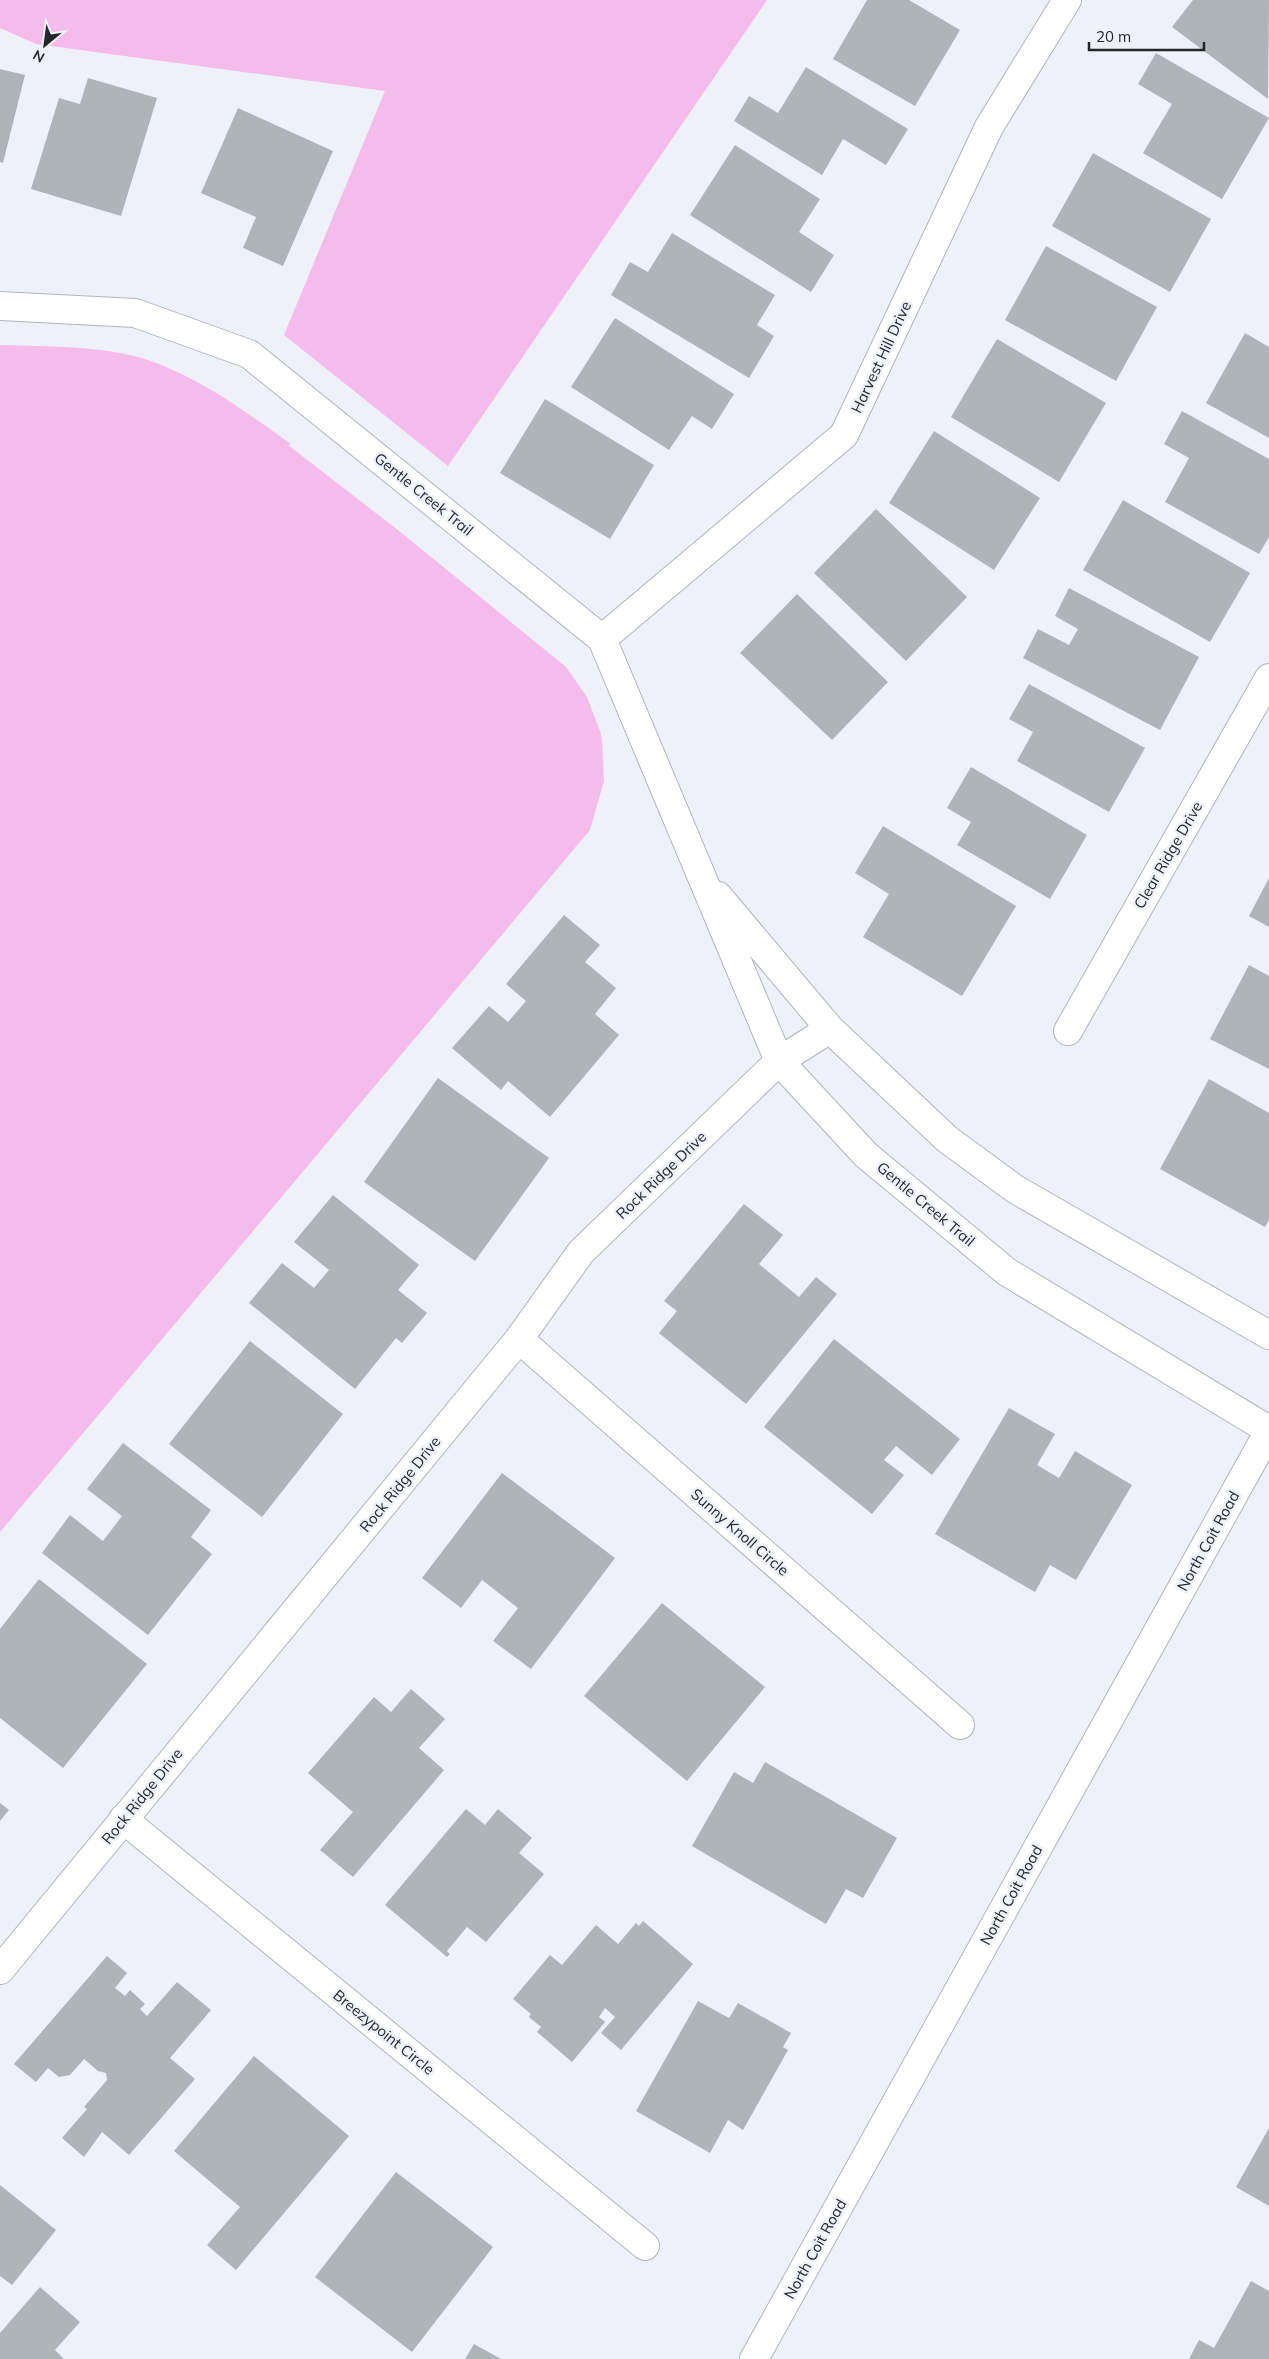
<svg xmlns="http://www.w3.org/2000/svg" width="1269" height="2359" font-family="Mulish,sans-serif">
	<style>
		.green { fill: #f5bbea }
		.building { fill: #aeb4ba }
		.lines { fill: none; stroke-linecap: round; stroke-linejoin: round }
		.minor-casing { stroke: #b2b4bc; stroke-width: 30 }
		.tertiary-casing { stroke: #b2b4bc; stroke-width: 30 }
		.minor { stroke: #fff; stroke-width: 28 }
		.tertiary { stroke: #fff; stroke-width: 28 }
		.labels { text-anchor: middle; dominant-baseline: central; stroke-width: 5; stroke-linejoin: round; paint-order: stroke }
		.street-label { font-size: 15px; fill: #252629; stroke: #eff1fa }
	</style>
	<rect width="100%" height="100%" fill="#eff1fa"/>
	<!-- green -->
	<g class="green">
		<polygon points="0,0 767,0 448,466 284,335 385,91 36,44 0,28"/>
		<path d="M0 345C49 347 104 345 151 361 203 380 246 412 291 444L288 445 403 534 566 667 587 697 600 731 602 740 604 781 590 830 0 1532Z"/>
	</g>
	<!-- building -->
	<g class="building">
		<polygon points="867,0 909,0 960,30 915,106 833,59"/>
		<polygon points="1193,0 1269,0 1268,99 1172,27"/>
		<polygon points="1156,53 1269,118 1222,199 1143,153 1172,104 1138,84"/>
		<polygon points="806,67 908,129 886,165 843,139 822,175 734,121 749,96 778,113"/>
		<polygon points="0,69 25,75 3,163 0,162"/>
		<polygon points="88,78 157,98 121,216 31,189 59,98 80,104"/>
		<polygon points="238,108 333,151 283,266 243,248 256,217 201,193"/>
		<polygon points="735,145 820,199 799,232 834,255 811,292 690,215"/>
		<polygon points="1093,153 1211,219 1170,292 1052,226"/>
		<polygon points="672,233 775,295 757,325 774,336 749,378 611,295 630,262 648,272"/>
		<polygon points="1046,246 1157,307 1116,381 1005,320"/>
		<polygon points="615,318 734,394 712,429 692,416 669,450 571,387"/>
		<polygon points="1245,333 1269,347 1269,438 1206,403"/>
		<polygon points="997,339 1106,403 1059,482 951,417"/>
		<polygon points="545,399 654,465 610,539 500,473"/>
		<polygon points="1182,411 1269,459 1269,537 1259,554 1165,502 1189,458 1164,444"/>
		<polygon points="934,431 1040,498 994,570 889,503"/>
		<polygon points="1123,500 1250,573 1210,642 1083,570"/>
		<polygon points="876,509 967,597 906,661 814,573"/>
		<polygon points="1069,588 1199,657 1160,730 1023,658 1038,629 1069,645 1078,629 1055,616"/>
		<polygon points="797,594 888,682 832,740 740,653"/>
		<polygon points="1029,684 1145,748 1109,812 1017,761 1033,732 1009,719"/>
		<polygon points="971,767 1087,835 1050,899 957,845 971,822 947,808"/>
		<polygon points="883,826 1016,906 962,996 863,937 889,894 855,873"/>
		<polygon points="1269,878 1269,927 1249,916"/>
		<polygon points="564,915 600,945 585,962 616,988 595,1014 619,1035 550,1117 508,1081 501,1090 452,1048 489,1006 508,1022 526,1001 506,984"/>
		<polygon points="1249,965 1269,976 1269,1069 1210,1039"/>
		<polygon points="438,1078 549,1158 475,1261 364,1182"/>
		<polygon points="1209,1079 1269,1113 1269,1220 1265,1227 1160,1169"/>
		<polygon points="333,1195 419,1265 398,1290 427,1313 402,1343 396,1338 355,1389 249,1303 282,1263 314,1288 329,1270 294,1242"/>
		<polygon points="744,1204 783,1235 759,1264 799,1297 816,1277 837,1294 746,1404 659,1333 677,1311 664,1301"/>
		<polygon points="834,1339 960,1439 932,1475 896,1446 884,1460 904,1475 872,1514 764,1427"/>
		<polygon points="250,1341 343,1414 262,1517 169,1444"/>
		<polygon points="1009,1408 1055,1434 1037,1465 1059,1478 1075,1451 1132,1485 1076,1580 1050,1565 1035,1592 935,1534"/>
		<polygon points="123,1443 211,1510 191,1537 212,1554 148,1635 42,1553 70,1515 103,1541 122,1516 87,1489"/>
		<polygon points="502,1473 615,1558 531,1669 493,1641 518,1608 482,1580 461,1608 422,1578"/>
		<polygon points="39,1579 147,1664 63,1768 0,1718 0,1629"/>
		<polygon points="662,1603 765,1687 687,1781 584,1696"/>
		<polygon points="411,1689 445,1719 419,1748 444,1770 353,1877 320,1850 353,1812 308,1773 374,1697 391,1712"/>
		<polygon points="765,1762 897,1838 863,1898 846,1889 826,1924 692,1846 734,1772 753,1783"/>
		<polygon points="0,1803 9,1810 0,1821"/>
		<polygon points="466,1809 485,1825 498,1809 532,1838 519,1853 544,1874 486,1942 467,1927 447,1951 450,1954 447,1957 385,1905"/>
		<polygon points="643,1921 693,1964 621,2050 601,2033 615,2017 605,2008 599,2017 605,2022 572,2062 537,2032 541,2027 529,2017 531,2014 513,1999 550,1955 562,1965 596,1925 618,1944 636,1923 639,1926"/>
		<polygon points="107,1956 127,1973 115,1988 125,1996 130,1990 145,2004 140,2009 147,2016 177,1982 211,2010 170,2058 195,2079 129,2155 102,2132 84,2157 62,2138 87,2109 84,2107 107,2080 106,2073 98,2071 84,2059 70,2075 59,2077 48,2068 36,2082 14,2064"/>
		<polygon points="698,2001 729,2018 738,2003 791,2033 783,2047 788,2050 743,2130 728,2120 710,2153 636,2111"/>
		<polygon points="254,2056 349,2136 236,2270 207,2245 240,2207 174,2151"/>
		<polygon points="1269,2128 1269,2206 1236,2187"/>
		<polygon points="396,2172 493,2247 412,2352 315,2277"/>
		<polygon points="0,2185 56,2230 12,2285 0,2276"/>
		<polygon points="1251,2281 1269,2291 1269,2359 1189,2359 1199,2340 1214,2348"/>
		<polygon points="40,2287 80,2322 55,2350 64,2359 0,2359 0,2333"/>
		<polygon points="474,2344 501,2359 465,2359"/>
	</g>
	<g class="lines">
		<defs>
			<g id="minor">
				<polyline points="0,306 135,313 249,354 602,639 779,1061 866,1155 1007,1272 1269,1430"/>
				<polyline points="602,639 844,435 989,127 1067,0"/>
				<polyline points="718,896 830,1029 947,1139 1015,1189 1269,1335"/>
				<polyline points="1068,1031 1269,678"/>
				<polyline points="519,1339 960,1725"/>
				<polyline points="123,1819 645,2246"/>
				<polyline points="0,1970 519,1339 581,1252 779,1061 830,1029"/>
			</g>
			<polyline id="tertiary" points="754,2359 1269,1431"/>
		</defs>
		<!-- minor casing -->
		<use href="#minor" class="minor-casing"/>
		<!-- tertiary casing -->
		<use href="#tertiary" class="tertiary-casing"/>
		<!-- minor -->
		<use href="#minor" class="minor"/>
		<!-- tertiary -->
		<use href="#tertiary" class="tertiary"/>
	</g>
	<g class="labels">
		<!-- street labels -->
		<g class="street-label">
			<text transform="translate(881 357) rotate(-65)">Harvest Hill Drive</text>
			<text transform="translate(424 494) rotate(39)">Gentle Creek Trail</text>
			<text transform="translate(1168 855) rotate(-60)">Clear Ridge Drive</text>
			<text transform="translate(661 1175) rotate(-44)">Rock Ridge Drive</text>
			<text transform="translate(926 1204) rotate(40)">Gentle Creek Trail</text>
			<text transform="translate(400 1484) rotate(-51)">Rock Ridge Drive</text>
			<text transform="translate(740 1532) rotate(41)">Sunny Knoll Circle</text>
			<text transform="translate(1208 1541) rotate(-61)">North Coit Road</text>
			<text transform="translate(142 1796) rotate(-51)">Rock Ridge Drive</text>
			<text transform="translate(1011 1895) rotate(-61)">North Coit Road</text>
			<text transform="translate(384 2032) rotate(39)">Breezypoint Circle</text>
			<text transform="translate(815 2249) rotate(-61)">North Coit Road</text>
		</g>
	</g>
	<!-- north arrow -->
	<g transform="translate(45 45) rotate(209)" stroke="#eff1fa" stroke-width="4" paint-order="stroke">
	<path d="M0-4L9 19L0 12L-9 19Z" fill="#252629"/>
	<text y="-8" font-size="14" font-weight="bold" text-anchor="middle" fill="#252629">N</text>
	</g>
	<!-- scale -->
	<path d="M1089 42v8h115v-8" fill="none" stroke="#252629" stroke-width="2.5"/>
	<text x="1096" y="42" font-size="15" fill="#252629" stroke="#eff1fa" stroke-width="4" paint-order="stroke">20 m</text>
</svg>
